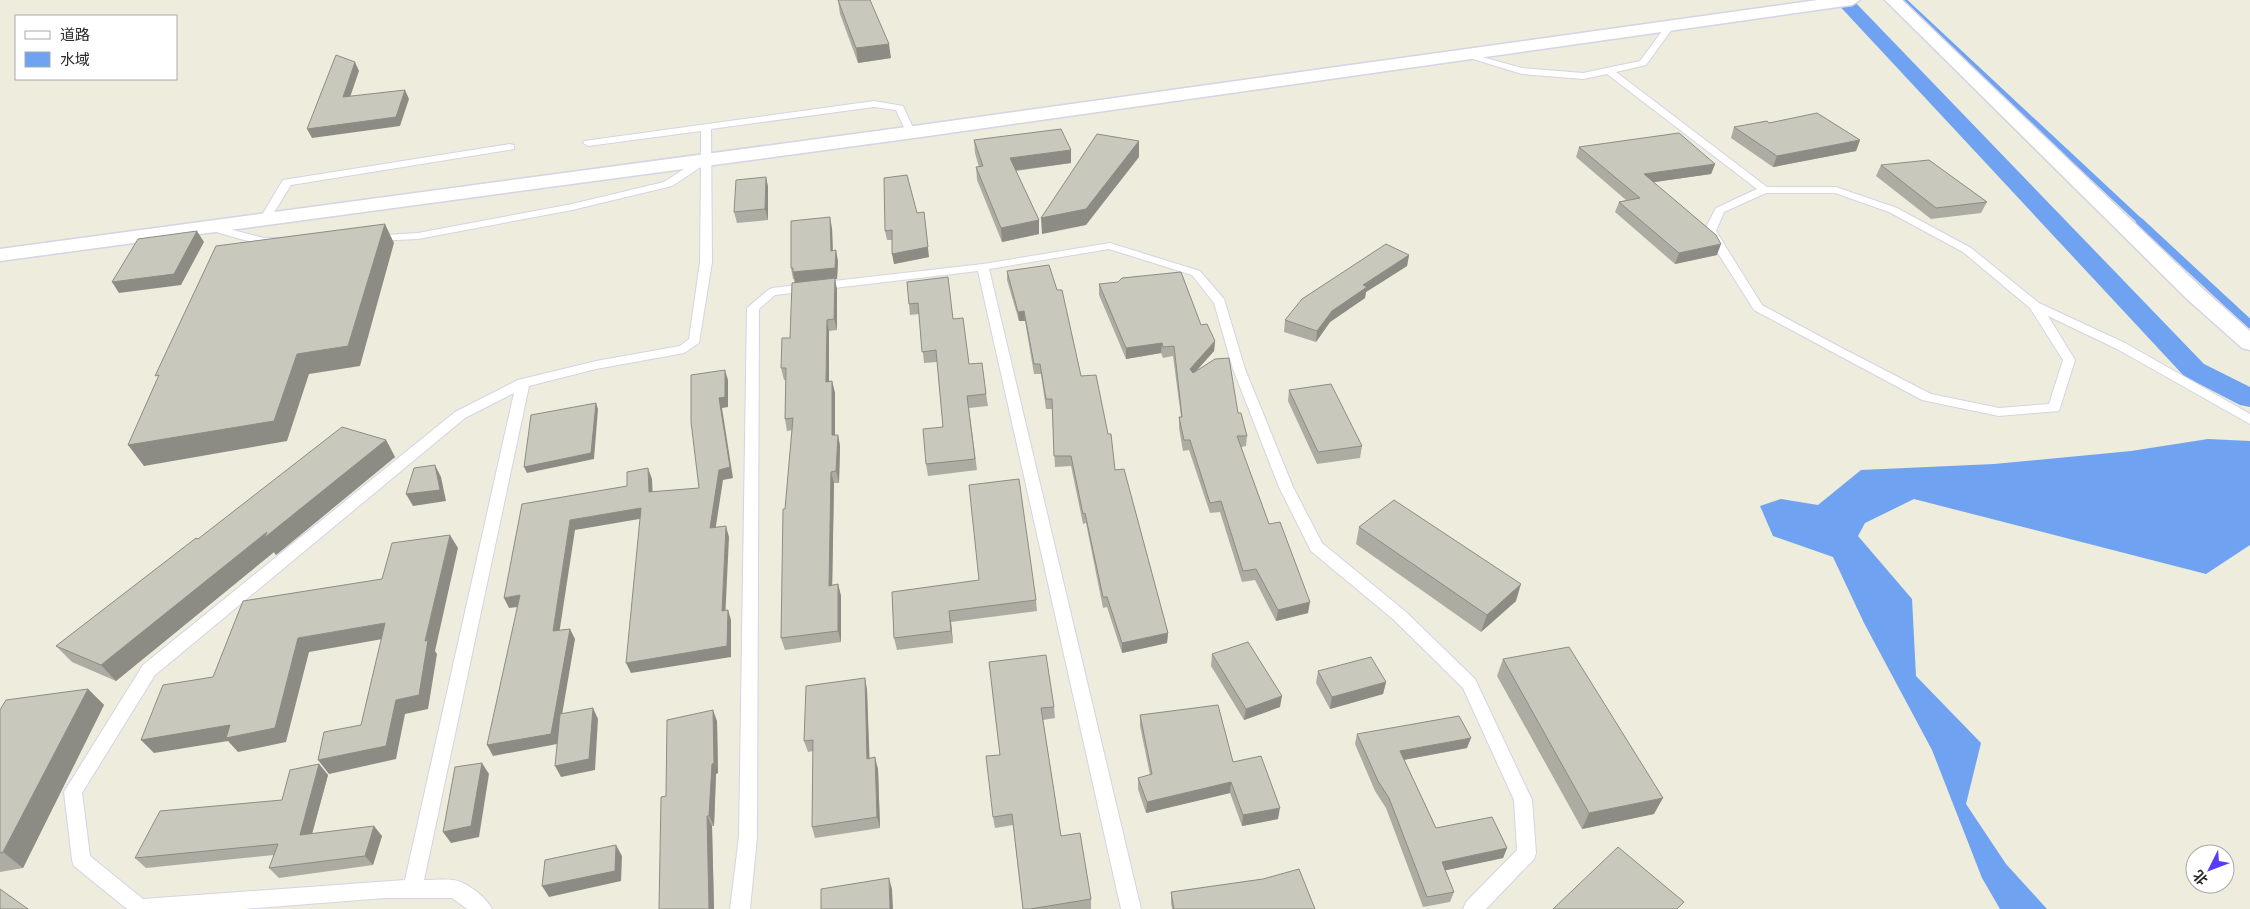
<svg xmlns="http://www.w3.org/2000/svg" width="2250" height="909" font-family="Signika,'Noto Sans SC',sans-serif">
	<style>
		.water { fill: #6fa2f0 }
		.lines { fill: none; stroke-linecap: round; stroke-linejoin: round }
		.stream-far1 { stroke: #6fa2f0; stroke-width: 6 }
		.stream { stroke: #6fa2f0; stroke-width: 8 }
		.canal { fill: #6fa2f0; fill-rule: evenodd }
		.service-casing { stroke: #d5d3e4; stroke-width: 2 }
		.minor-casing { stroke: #d5d3e4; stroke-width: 3 }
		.service { fill: #fff; fill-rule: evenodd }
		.minor { fill: #fff; fill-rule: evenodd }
		.wall { fill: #adaca3 }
		.shaded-wall { fill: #8d8c84 }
		.building { fill: #c9c8bd; stroke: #8d8c84 }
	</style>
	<rect width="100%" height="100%" fill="#edecdd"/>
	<!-- water -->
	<polygon class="water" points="2208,439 2250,441 2250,545 2206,574 1914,499 1865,523 1858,536 1912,599 1916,676 1981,743 1966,804 2006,864 2047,909 2000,909 1982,878 1932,750 1864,623 1833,557 1773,536 1760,506 1781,499 1818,505 1861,470 1994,464 2131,451"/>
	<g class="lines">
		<!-- stream-far1 -->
		<polyline class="stream-far1" points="1903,0 2142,223"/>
		<!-- stream -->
		<polyline class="stream" points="2140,222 2250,324"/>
		<!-- canal -->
		<polygon class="canal" points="1834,0 1853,0 2204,364 2250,387 2250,407 2240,405 2184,376"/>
		<defs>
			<g id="service">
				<path d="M1668 23 1675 25 1646 65 1616 72 1767 187H1836L1897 208 1971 248 2039 303 2125 343 2250 414V424L2117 349 2048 316 2075 360 2059 411 1999 416 1922 400 1754 310 1704 231 1716 208 1757 189 1607 74 1583 79 1522 74 1460 55 1464 52 1522 68 1583 73 1640 61ZM1766 193H1835L1889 212 1963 252 2030 308 2063 360 2049 404 1999 408 1931 394 1838 346 1762 305 1716 231 1724 212Z"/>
				<path d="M874 101 903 106 915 132 913 134H907L896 110 874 107 711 129 712 262 699 343 684 353 596 369 529 386 424 880C434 880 444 879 453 880 466 881 487 898 492 909H467L452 898H385L244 909H127L74 866 72 860 64 792 143 665 455 412 518 380 596 361 680 346 689 339 700 262 701 167 672 186 572 210 418 239 373 241 367 238 369 236 418 233 572 204 664 182 701 158V131L588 146 583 143 584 141ZM514 393 405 880 143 899 90 856 82 793 155 675 465 418Z"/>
				<polygon points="510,144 514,145 514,149 291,185 268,222 260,222 259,220 283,180"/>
				<path d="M210 224 264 238H279L285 241C273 252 222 233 206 229V225Z"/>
				<polygon points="1110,243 1200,271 1224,299 1245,369 1293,487 1322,543 1406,612 1475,679 1532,800 1536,853 1534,859 1486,909 1463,909 1466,902 1517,850 1514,800 1463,688 1394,620 1311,551 1279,487 1233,369 1214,303 1192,275 1109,249 989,269 1141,909 1121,909 978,271 775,295 759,309 757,837 750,909 730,909 739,837 747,308 768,290 772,288 983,264"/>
			</g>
			<g id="minor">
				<polygon points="1818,0 1860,0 1852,5 921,137 0,261 0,249 921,125"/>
				<polygon points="1885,0 1902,0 2203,289 2250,331 2250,350 2242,348 2187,299"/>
			</g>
		</defs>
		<!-- service casing -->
		<use href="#service" class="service-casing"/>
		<!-- minor casing -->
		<use href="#minor" class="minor-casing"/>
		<!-- service -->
		<use href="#service" class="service"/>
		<!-- minor -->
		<use href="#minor" class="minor"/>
	</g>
	<!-- wall -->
	<g class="wall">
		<polygon points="838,0 891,58 858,63 840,14"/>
		<polygon points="1734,127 1860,140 1856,151 1773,167 1731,138"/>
		<polygon points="974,140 1071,150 1071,163 1016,171 1039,220 1039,234 1002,242 977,180 976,167 979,167 975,153"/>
		<polygon points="1579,147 1715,164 1711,174 1654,182 1717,255 1675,264 1615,212 1619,202 1626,200 1576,157"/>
		<polygon points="1881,165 1987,202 1981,213 1931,219 1876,176"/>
		<polygon points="766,177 768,187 768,220 737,223 734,212"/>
		<polygon points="917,213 929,257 894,264 892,240 887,240 885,231"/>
		<polygon points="832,228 833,251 838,261 837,279 835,279 837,290 837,330 829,331 829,382 832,381 835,393 835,435 838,435 840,446 839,483 834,483 832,585 838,584 841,596 841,642 785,650 781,638 785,509 792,430 787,431 785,419 786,380 784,380 781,368 790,338 795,283 794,279 793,279 791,268"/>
		<polygon points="1409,255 1407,266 1366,292 1365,298 1330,322 1316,342 1284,332 1285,320"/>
		<polygon points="1007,271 1081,376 1115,470 1168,633 1167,643 1122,653 1107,607 1103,608 1086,523 1083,524 1071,466 1055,467 1052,409 1046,409 1041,374 1034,374 1025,321 1019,321 1007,280"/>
		<polygon points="907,282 953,319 969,364 986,394 988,406 969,408 977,470 928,476 926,464 943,427 937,362 924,363 919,314 910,315"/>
		<polygon points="1099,284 1201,325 1215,341 1214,351 1196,371 1238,413 1247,436 1246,446 1241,447 1269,524 1308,613 1276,621 1255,580 1242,582 1220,512 1210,513 1189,450 1183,451 1179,428 1179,417 1181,417 1173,356 1163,358 1161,353 1126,359 1099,295"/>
		<polygon points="1289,390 1362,446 1360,458 1317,464 1288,401"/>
		<polygon points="386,440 395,457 276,555 274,552 116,681 72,662 56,646 198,539"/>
		<polygon points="1359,527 1516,601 1481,632 1356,544"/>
		<polygon points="892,592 1036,600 1037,611 951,622 953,643 897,650 894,638"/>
		<polygon points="1212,654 1280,707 1244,720 1211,666"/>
		<polygon points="1503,659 1654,814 1582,829 1497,676"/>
		<polygon points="989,662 1054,707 1055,718 1043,720 1061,836 1091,899 1091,909 1023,909 1013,825 995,828 993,817 1000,755"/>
		<polygon points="1318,671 1386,682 1383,694 1330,709 1316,683"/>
		<polygon points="865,678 867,690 869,758 878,769 880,828 815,838 812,827 813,751 808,752 804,741"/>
		<polygon points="88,689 104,705 23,868 0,872 0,710"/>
		<polygon points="1140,715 1233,762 1278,819 1242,826 1230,793 1146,813 1138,789 1138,778 1150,775 1140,726"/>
		<polygon points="717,721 718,773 716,774 714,826 712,826 714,909 659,909 666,796"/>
		<polygon points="1357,734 1467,748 1404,760 1436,828 1507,848 1503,858 1445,870 1454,892 1450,902 1423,907 1386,808 1375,791 1355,744"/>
		<polygon points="319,764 328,775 312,834 382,836 373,865 279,878 269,868 274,855 146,868 135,858 282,800"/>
		<polygon points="1171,892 1315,909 1172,909 1171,903"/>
	</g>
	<!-- shaded-wall -->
	<g class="shaded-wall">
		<polygon points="889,44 891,58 858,63 856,48"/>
		<polygon points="355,62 359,71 347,106 343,97"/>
		<polygon points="405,90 409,99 400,126 312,138 307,129"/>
		<polygon points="1860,140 1856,151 1773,167 1777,156"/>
		<polygon points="1139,141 1139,157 1086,225 1042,234 1041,218"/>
		<polygon points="1071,150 1071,163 1011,171 1010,158"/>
		<polygon points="1715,164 1711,174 1641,184 1644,174"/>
		<polygon points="766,177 768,187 768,220 765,209"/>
		<polygon points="924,212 929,257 894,264 892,254"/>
		<polygon points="830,217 832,228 833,262 831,251"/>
		<polygon points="1039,220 1039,234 1002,242 1001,228"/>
		<polygon points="385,224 394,243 360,366 309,374 287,441 144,466 128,445 297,354"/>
		<polygon points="197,231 204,242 181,285 119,293 112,282"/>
		<polygon points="1721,244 1717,255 1675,264 1679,253"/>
		<polygon points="836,250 838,261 837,279 835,279 837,290 837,330 834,319 795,283 793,272"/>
		<polygon points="1409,255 1407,266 1366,292 1365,298 1330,322 1316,342 1317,331 1332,311 1363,285"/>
		<polygon points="1024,311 1025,321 1019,321 1018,312"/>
		<polygon points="827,320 829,331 829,394 826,382"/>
		<polygon points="1215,341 1214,351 1189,379 1190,369"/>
		<polygon points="1162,343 1161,353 1126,359 1126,348"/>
		<polygon points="725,370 728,380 728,407 722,408 733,478 723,480 714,539 710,528 719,398"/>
		<polygon points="832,381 835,393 835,447 832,435"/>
		<polygon points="596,403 598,409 594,459 527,473 524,467"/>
		<polygon points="838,435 840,446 839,483 836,471"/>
		<polygon points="386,440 395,457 276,555 274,552 116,681 101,665 267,532"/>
		<polygon points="435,465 441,477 446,501 413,506 406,494"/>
		<polygon points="648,468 652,479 653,503 649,492"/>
		<polygon points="831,472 834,483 832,597 829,586"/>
		<polygon points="641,508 645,518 575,530 558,641 553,631 570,520"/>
		<polygon points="726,526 729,537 725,621 722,611"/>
		<polygon points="450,535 458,548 435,651 437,654 428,709 405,714 396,759 329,774 318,760 396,700 425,641"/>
		<polygon points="838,584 841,596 841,642 838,631"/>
		<polygon points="1521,584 1516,601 1481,632 1487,615"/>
		<polygon points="520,595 526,606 509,608 504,598"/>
		<polygon points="1310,602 1308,613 1276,621 1278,610"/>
		<polygon points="728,610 731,620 731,657 631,673 626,663"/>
		<polygon points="949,611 951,622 953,643 951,631"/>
		<polygon points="385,623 394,637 309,652 286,742 238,752 228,741 154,753 141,740 298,638"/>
		<polygon points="570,629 575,639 557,744 493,756 487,745"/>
		<polygon points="1168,633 1167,643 1122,653 1122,643"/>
		<polygon points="865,678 867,690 870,770 867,759"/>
		<polygon points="1386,682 1383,694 1330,709 1332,697"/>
		<polygon points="88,689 104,705 23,868 3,852"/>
		<polygon points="1282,696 1280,707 1244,720 1246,709"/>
		<polygon points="593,708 598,719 595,770 561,777 555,766"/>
		<polygon points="713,710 717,721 718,773 716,774 714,826 709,816"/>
		<polygon points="1471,738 1467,748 1397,761 1400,751"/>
		<polygon points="875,757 878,769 880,828 877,817"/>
		<polygon points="482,763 489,774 479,837 451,843 443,832"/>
		<polygon points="319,764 328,775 309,845 300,835"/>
		<polygon points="1231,782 1230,793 1146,813 1147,802"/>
		<polygon points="1663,798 1654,814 1582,829 1589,813"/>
		<polygon points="1280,808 1278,819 1242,826 1243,815"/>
		<polygon points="707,816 712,826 714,909 709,909"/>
		<polygon points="374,826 382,836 373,865 365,856"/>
		<polygon points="616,845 622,856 621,881 549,897 542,886"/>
		<polygon points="1507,848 1503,858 1438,872 1442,862"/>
		<polygon points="889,878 892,889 893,909 890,909"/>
	</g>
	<!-- building -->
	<g class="building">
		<polygon points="838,0 870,0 889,44 856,48"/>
		<polygon points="336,55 355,62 343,97 405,90 396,117 307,129"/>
		<polygon points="1817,113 1860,140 1777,156 1734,127 1767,121 1769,123"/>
		<polygon points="1061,129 1071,150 1010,158 1039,220 1001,228 976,167 983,166 974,140"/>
		<polygon points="1679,133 1715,164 1644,174 1716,235 1721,244 1679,253 1619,202 1640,198 1579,147"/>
		<polygon points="1097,134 1139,141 1086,209 1041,218"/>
		<polygon points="1929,160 1987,202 1936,208 1881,165"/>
		<polygon points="907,175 917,213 924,212 928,247 892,254 892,230 885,231 884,178"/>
		<polygon points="766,177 765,209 734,212 736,180"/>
		<polygon points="830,217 831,251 836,250 835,268 793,272 793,268 791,268 791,221"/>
		<polygon points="385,224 348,346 297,354 274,421 128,445 159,375 155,376 216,246"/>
		<polygon points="197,231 174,274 112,282 138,239"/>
		<polygon points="1386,244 1409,255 1363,285 1367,287 1332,311 1317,331 1285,320 1302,299"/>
		<polygon points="1049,265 1057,290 1062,290 1081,376 1096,375 1108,434 1111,434 1115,470 1124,469 1168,633 1122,643 1107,597 1103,597 1085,513 1083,514 1071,456 1054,456 1052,399 1046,399 1040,364 1034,364 1024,311 1018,312 1007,271"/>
		<polygon points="1181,272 1201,325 1207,324 1215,341 1190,369 1193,373 1215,359 1229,358 1238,413 1241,413 1247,436 1237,436 1269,524 1280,522 1310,602 1278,610 1256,569 1243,571 1221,501 1210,503 1190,440 1184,440 1179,417 1182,417 1174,346 1163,347 1162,343 1126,348 1099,284 1118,282 1122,278"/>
		<polygon points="948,277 953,319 963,318 969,364 982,363 986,394 967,396 975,459 926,464 923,429 943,427 936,350 922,352 918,303 909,304 907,282"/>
		<polygon points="835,278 834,319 827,320 826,382 832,381 832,435 838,435 836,471 831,472 829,586 838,584 838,631 781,638 783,509 785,509 793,418 785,419 786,368 781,368 782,338 790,338 792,283"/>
		<polygon points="725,370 725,397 719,398 730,467 719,470 710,528 726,526 722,611 728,610 727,646 626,663 641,508 570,520 553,631 570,629 551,734 487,745 520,595 504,598 522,504 627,486 627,472 648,468 649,492 699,488 691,422 691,375"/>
		<polygon points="1331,384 1362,446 1318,452 1289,390"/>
		<polygon points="596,403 591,453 524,467 531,415"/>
		<polygon points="342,427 386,440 264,538 267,532 101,665 56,646 196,538 198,539"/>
		<polygon points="435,465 440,490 406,494 414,468"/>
		<polygon points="1019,479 1036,600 949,611 951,631 894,638 892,592 979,580 969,485"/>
		<polygon points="1394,500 1521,584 1487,615 1359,527"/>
		<polygon points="450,535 425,641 428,640 419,695 396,700 386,746 318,760 324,732 361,725 385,623 298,638 275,728 226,738 230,725 141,740 163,685 213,677 243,601 382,579 392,543"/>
		<polygon points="1248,642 1282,696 1246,709 1212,654"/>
		<polygon points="1569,647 1663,798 1589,813 1503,659"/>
		<polygon points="1046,655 1054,707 1041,708 1061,836 1080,833 1091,899 1030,909 1023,909 1012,814 993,817 986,756 1000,755 989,662"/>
		<polygon points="1371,657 1386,682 1332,697 1318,671"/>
		<polygon points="865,678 867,759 875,757 877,817 812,827 813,740 804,741 806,686"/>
		<polygon points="88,689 3,852 0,853 0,710 6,700"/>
		<polygon points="1218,705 1233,762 1261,756 1280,808 1243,815 1231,782 1147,802 1138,778 1152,774 1140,715"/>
		<polygon points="593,708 589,759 555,766 560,714"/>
		<polygon points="713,710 714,763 712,764 709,816 707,816 709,909 659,909 661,797 666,796 667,720"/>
		<polygon points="1459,716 1471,738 1400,751 1436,828 1492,817 1507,848 1442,862 1454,892 1427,897 1389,798 1378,781 1357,734"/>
		<polygon points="482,763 471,826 443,832 455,767"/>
		<polygon points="319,764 300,835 374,826 365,856 269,868 278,844 135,858 160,811 282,800 290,770"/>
		<polygon points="616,845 615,871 542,886 545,860"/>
		<polygon points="1618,847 1684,902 1677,909 1553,909"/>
		<polygon points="1299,869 1315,909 1174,909 1171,892 1263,879"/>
		<polygon points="889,878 890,909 821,909 821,889"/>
		<polygon points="0,889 28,909 0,909"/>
	</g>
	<!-- legend -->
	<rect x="15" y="15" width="162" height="65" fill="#ffffff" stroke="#aaaaaa"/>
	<rect x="25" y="31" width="25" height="8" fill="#ffffff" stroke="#aaaaaa"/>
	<text x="60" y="40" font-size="15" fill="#2b2b2b">道路</text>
	<rect x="25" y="52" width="25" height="15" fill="#6fa2f0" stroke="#aaaaaa"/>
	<text x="60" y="65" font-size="15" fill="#2b2b2b">水域</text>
	<!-- north arrow -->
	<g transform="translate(2210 869) rotate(228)"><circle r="24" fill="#ffffff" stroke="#aaaaaa"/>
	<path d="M0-4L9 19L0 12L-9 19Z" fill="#5a3bfc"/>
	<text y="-8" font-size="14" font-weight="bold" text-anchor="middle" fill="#2b2b2b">北</text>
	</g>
</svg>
